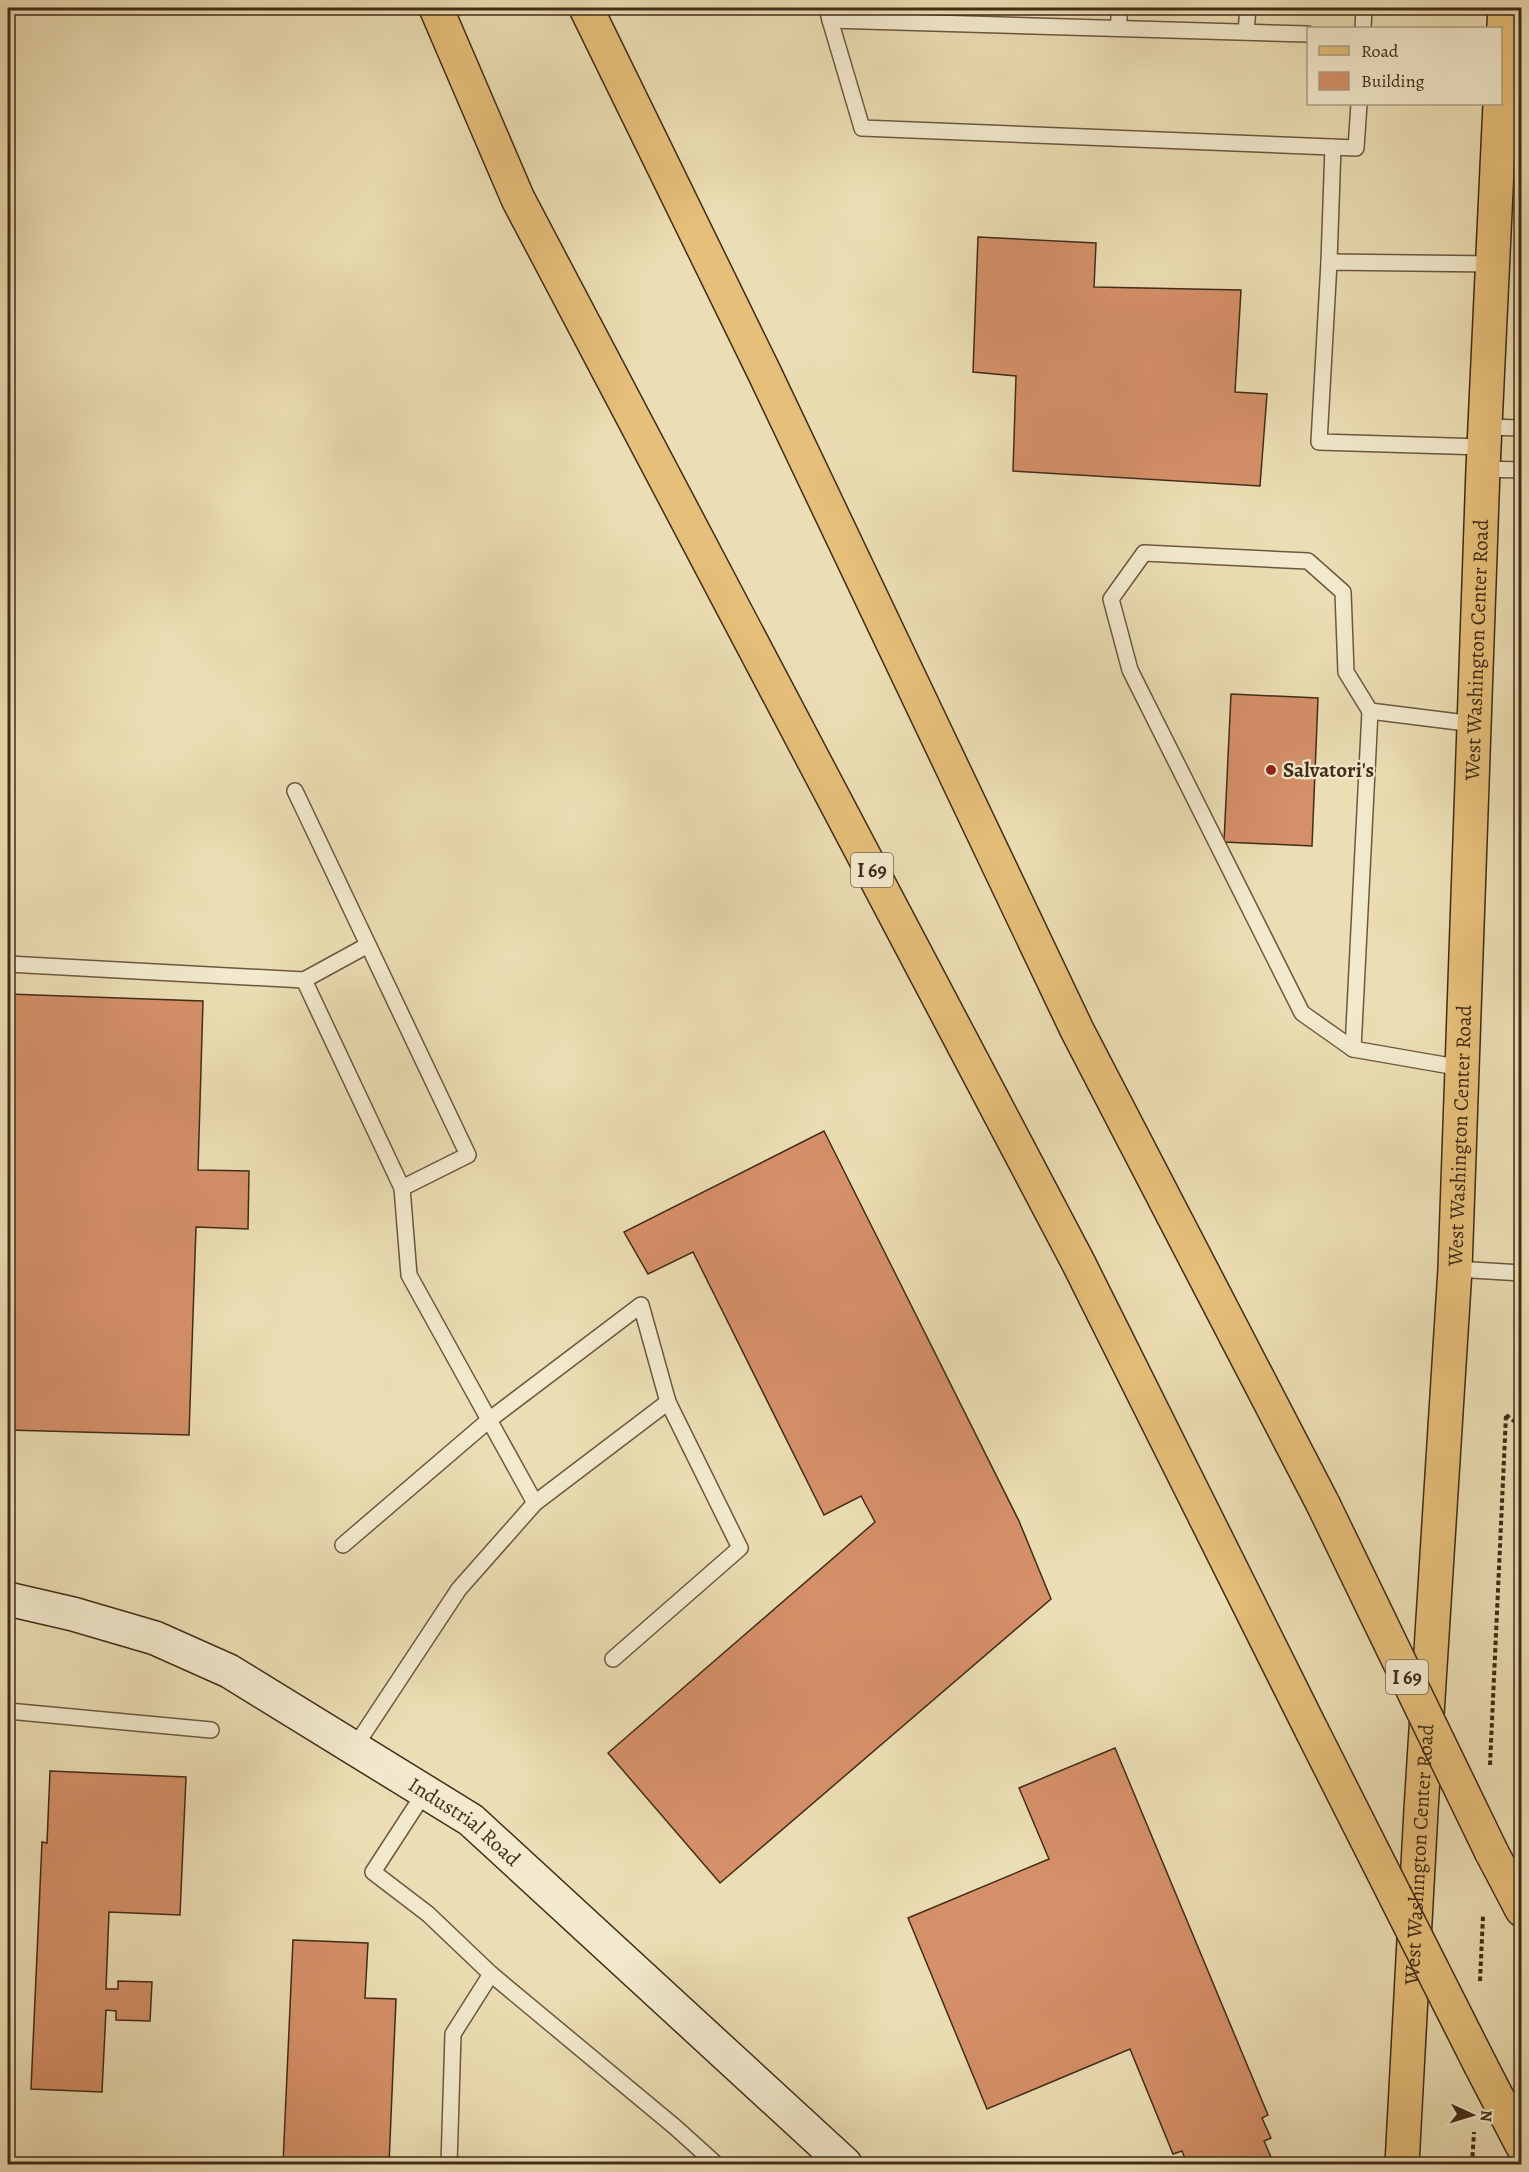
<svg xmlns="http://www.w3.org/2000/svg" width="1529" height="2172" font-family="Alegreya,serif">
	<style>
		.building { fill: #d69069; stroke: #412c19; stroke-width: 1.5 }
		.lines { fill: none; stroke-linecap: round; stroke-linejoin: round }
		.lane-casing { stroke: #6c5840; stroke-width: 18 }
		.secondary-casing { stroke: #412c19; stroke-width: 36 }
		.primary-casing { stroke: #412c19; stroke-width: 36 }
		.highway-casing { stroke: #412c19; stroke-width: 36 }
		.path { stroke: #412c19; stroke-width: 4; stroke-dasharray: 4.5 3; stroke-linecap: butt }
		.lane { stroke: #f3eace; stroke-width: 15 }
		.secondary { stroke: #f3eace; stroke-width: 33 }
		.primary { stroke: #e6bf7a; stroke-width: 33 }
		.highway { stroke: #e6bf7a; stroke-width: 33 }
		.highway-bridge-casing { stroke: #412c19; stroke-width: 36; stroke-linecap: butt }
		.highway-bridge { stroke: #e6bf7a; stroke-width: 33 }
		.poi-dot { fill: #8f2418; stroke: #f3eace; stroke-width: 2 }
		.labels { text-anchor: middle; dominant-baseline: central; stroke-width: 4.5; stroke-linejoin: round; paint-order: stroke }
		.shield { fill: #f3eace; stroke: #76654f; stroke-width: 1.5 }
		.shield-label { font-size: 20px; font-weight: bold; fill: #412c19 }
		.street-label { font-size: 21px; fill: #412c19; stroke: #f3eace }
		.poi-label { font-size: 21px; font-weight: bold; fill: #412c19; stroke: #f3eace; text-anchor: start }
	</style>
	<rect width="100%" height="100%" fill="#ecdeb4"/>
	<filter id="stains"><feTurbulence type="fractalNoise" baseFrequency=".00333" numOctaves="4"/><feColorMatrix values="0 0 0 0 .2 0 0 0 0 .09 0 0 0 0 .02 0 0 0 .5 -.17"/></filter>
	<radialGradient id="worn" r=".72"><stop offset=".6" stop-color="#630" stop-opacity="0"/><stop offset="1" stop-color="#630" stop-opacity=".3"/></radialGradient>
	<!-- building -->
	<g class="building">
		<polygon points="978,237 1096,243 1094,287 1241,290 1235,392 1267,394 1260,486 1013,471 1016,376 973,372"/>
		<polygon points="1231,694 1318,698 1312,846 1224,842"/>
		<polygon points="8,994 203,1001 198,1170 249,1171 248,1229 196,1227 189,1435 8,1430"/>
		<polygon points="824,1131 1019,1521 1051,1599 720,1883 608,1753 875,1522 861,1496 824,1515 693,1252 648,1274 624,1232"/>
		<polygon points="1115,1748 1268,2115 1262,2118 1271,2138 1264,2141 1274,2164 1187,2164 1182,2151 1173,2154 1130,2049 987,2109 908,1918 1049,1859 1019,1788"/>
		<polygon points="50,1771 186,1777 180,1915 109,1912 106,1989 118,1989 118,1981 152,1982 150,2021 116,2020 116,2011 106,2010 102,2092 31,2089 42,1842 47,1843"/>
		<polygon points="293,1940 368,1943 365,1998 396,1999 389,2164 283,2164"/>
	</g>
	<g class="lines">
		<defs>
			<g id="lane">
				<polyline points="827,8 830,20 1308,34"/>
				<polyline points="830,20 862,128 1356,148 1359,104"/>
				<polyline points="1118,28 1120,8"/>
				<polyline points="1363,28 1364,8"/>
				<polyline points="1246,32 1248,8"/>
				<polyline points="1329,262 1333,147"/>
				<polyline points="1485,427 1522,428"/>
				<polyline points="1483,447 1319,442 1329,262 1493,264"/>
				<polyline points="1483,469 1522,470"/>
				<polyline points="295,791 468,1155 402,1188 409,1275 535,1503"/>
				<polyline points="368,945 304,980 402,1188"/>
				<polyline points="8,964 304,980"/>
				<polyline points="1353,1049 1370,711"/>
				<polyline points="1462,1068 1353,1049 1302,1013 1130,670 1111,599 1144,553 1308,561 1343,592 1346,672 1370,711 1474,724"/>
				<polyline points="1455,1269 1522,1273"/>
				<polyline points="343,1545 489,1420 641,1305 668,1402"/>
				<polyline points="8,1711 211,1730"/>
				<polyline points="354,1748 459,1589 535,1503 668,1402 740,1548 613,1659"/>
				<polyline points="425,1792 373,1872 428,1914 491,1974 453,2034 449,2164"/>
				<polyline points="491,1974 675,2127 716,2164"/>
			</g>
			<g id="secondary">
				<path id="s1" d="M8 1599 73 1614 155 1638 229 1671 471 1820 845 2164"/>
			</g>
			<g id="primary">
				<polyline points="1500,96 1505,8"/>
				<path id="s2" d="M1402 2164 1421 1810 1455 1269 1483 469 1500 104"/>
			</g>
			<g id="highway">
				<polyline points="436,8 518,199 1079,1264 1312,1731"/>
				<polyline points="586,8 764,372 1077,1030 1323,1504"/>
				<polyline points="1491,1851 1522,1910"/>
				<polyline points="1481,2066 1522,2145"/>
			</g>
		</defs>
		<!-- lane casing -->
		<use href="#lane" class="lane-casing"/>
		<!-- secondary casing -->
		<use href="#secondary" class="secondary-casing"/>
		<!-- primary casing -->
		<use href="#primary" class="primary-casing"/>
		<!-- highway casing -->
		<use href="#highway" class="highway-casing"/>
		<!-- path -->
		<g class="path">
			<polyline points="1506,1415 1522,1427"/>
			<polyline points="1490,1765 1506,1415"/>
			<polyline points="1480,1981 1483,1916"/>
			<polyline points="1472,2164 1474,2132"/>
		</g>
		<!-- lane -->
		<use href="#lane" class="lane"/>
		<!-- secondary -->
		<use href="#secondary" class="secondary"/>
		<!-- primary -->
		<use href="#primary" class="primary"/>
		<!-- highway -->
		<use href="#highway" class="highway"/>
		<defs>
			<g id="highway-bridge">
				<polyline points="1323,1504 1491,1851"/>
				<polyline points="1312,1731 1481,2066"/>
			</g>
		</defs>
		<!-- highway-bridge casing -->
		<use href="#highway-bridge" class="highway-bridge-casing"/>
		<!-- highway-bridge -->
		<use href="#highway-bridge" class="highway-bridge"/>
	</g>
	<!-- markers -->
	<circle class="poi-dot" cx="1271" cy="770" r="6"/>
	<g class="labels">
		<!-- shield labels -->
		<g class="shield">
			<rect x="851" y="853" width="42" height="34" rx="4.5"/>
			<rect x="1386" y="1660" width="42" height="34" rx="4.5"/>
		</g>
		<g class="shield-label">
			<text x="872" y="870">I 69</text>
			<text x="1407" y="1677">I 69</text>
		</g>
		<!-- street labels -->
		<g class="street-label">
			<text stroke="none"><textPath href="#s2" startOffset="1516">West Washington Center Road</textPath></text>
			<text stroke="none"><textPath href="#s2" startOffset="1030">West Washington Center Road</textPath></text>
			<text stroke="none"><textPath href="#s1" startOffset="513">Industrial Road</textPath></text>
			<text stroke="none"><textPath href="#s2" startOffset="310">West Washington Center Road</textPath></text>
		</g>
		<!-- poi labels -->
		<g class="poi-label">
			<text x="1283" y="770">Salvatori's</text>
		</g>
	</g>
	<!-- margin -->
	<rect width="1529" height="2172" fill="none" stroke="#ecdeb4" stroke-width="30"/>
	<rect x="9" y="9" width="1511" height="2154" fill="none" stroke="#412c19" stroke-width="3"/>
	<rect x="15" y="15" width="1499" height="2142" fill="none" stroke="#412c19" stroke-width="1.5"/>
	<!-- legend -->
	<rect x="1307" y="27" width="195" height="78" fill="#f3eace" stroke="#ac9e86" stroke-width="1.5"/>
	<rect x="1319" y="46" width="30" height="9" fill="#e6bf7a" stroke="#ac9e86" stroke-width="1.5"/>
	<text x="1361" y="57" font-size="18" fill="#412c19">Road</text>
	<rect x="1319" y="72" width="30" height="18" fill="#d69069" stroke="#ac9e86" stroke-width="1.5"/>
	<text x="1361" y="87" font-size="18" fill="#412c19">Building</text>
	<!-- north arrow -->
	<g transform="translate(1472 2115) rotate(94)" stroke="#f3eace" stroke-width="4.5" paint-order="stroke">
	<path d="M0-4.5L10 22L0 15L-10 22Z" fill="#412c19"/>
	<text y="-9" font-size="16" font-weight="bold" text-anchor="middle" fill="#412c19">N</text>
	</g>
	<rect width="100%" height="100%" filter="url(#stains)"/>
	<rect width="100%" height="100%" fill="url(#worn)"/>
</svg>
